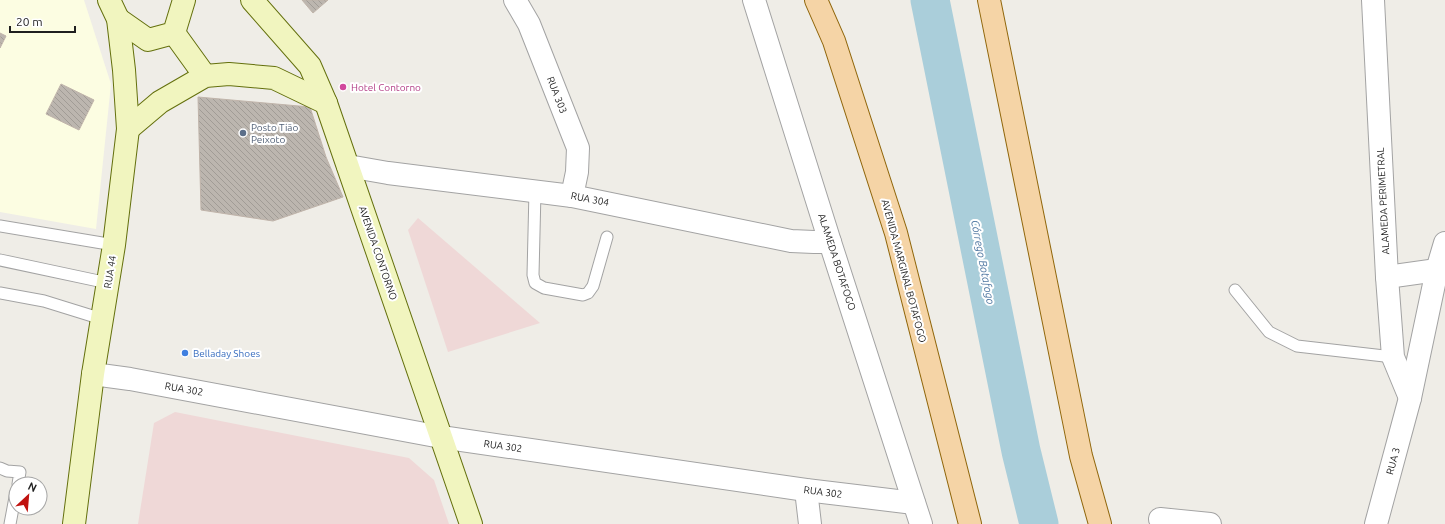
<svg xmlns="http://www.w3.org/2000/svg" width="1445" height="524" font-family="Ubuntu,sans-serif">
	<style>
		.commercial { fill: #efd8d7 }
		.education { fill: #fcfde2 }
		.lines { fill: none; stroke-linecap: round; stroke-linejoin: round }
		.river { stroke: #aaceda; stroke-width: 39 }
		.building { fill: url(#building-back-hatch); stroke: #c0b4aa }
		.lane-casing { stroke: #a3a3a3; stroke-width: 13 }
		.street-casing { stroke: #a3a3a3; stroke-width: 24 }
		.secondary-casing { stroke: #64700d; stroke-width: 24 }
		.primary-casing { stroke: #90660b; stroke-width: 24 }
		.lane { stroke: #fff; stroke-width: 11 }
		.street { stroke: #fff; stroke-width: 22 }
		.secondary { stroke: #f1f5bf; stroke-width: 22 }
		.primary { stroke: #f5d4a6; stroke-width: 22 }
		.hotel-dot { fill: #d1479c; stroke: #fff; stroke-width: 1.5 }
		.service-dot { fill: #5c6f8a; stroke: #fff; stroke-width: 1.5 }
		.shop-dot { fill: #3f7fe0; stroke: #fff; stroke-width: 1.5 }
		.labels { text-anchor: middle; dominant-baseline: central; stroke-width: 4; stroke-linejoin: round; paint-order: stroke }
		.hotel-label { font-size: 10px; fill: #b23c85; stroke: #fff; text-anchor: start }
		.street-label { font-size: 10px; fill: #1f1f1f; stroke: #fff }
		.service-label { font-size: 10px; fill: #4e5e75; stroke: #fff; text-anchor: start }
		.shop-label { font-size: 10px; fill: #366cbe; stroke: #fff; text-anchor: start }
		.water-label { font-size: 11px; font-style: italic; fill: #4f77a1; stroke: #fff }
	</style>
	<defs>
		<pattern id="building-back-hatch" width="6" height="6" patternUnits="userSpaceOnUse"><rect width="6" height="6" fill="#bcb6af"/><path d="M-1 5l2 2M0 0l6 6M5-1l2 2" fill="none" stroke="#a19c96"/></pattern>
	</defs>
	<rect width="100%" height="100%" fill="#efede7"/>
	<!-- commercial -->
	<g class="commercial">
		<polygon points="418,218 540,323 448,352 408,230"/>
		<polygon points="175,412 409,458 434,480 449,524 138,524 154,423"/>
	</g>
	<!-- education -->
	<polygon class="education" points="0,0 84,0 111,84 96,229 0,212"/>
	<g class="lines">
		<!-- river -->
		<polyline class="river" points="930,0 1021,451 1039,524"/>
	</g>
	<!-- building -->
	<g class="building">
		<polygon points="302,0 328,0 313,13"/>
		<polygon points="0,33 6,36 0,48"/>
		<polygon points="61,84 94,100 79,130 46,114"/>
		<polygon points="198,97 310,107 326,157 343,197 273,221 201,210"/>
	</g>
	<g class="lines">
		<defs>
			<g id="lane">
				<polyline points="535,191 533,275 535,283 544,288 583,295 588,293 593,286 607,237"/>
				<polyline points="0,226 114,245"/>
				<polyline points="0,260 108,283"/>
				<polyline points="1235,290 1269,332 1297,346 1393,357"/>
				<polyline points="0,293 44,301 102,319"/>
				<polyline points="0,468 7,471 20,472 18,484"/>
				<polyline points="10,524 16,492"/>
			</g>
			<g id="street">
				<polyline points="515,0 529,24 578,148 577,172 572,196"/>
				<polyline points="754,0 830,242 921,524"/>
				<polyline points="1373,0 1387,277 1393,357 1410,398"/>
				<polyline points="348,166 388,173 572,196 791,241 814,242 830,242"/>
				<polyline points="1387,277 1437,270 1445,272"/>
				<polyline points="93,374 130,379 441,437 806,490 914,503"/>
				<polyline points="806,490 810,524"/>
				<polyline points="1160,519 1210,524"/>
				<polyline points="1376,524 1410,398 1437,270 1445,243"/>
			</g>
			<g id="secondary">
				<polyline points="252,0 310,66 326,103 471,524"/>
				<polyline points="118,19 148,40 174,33 184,0"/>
				<polyline points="174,33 205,76"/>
				<polyline points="128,129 160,102 205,76 229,74 274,78 326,103"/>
				<polyline points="74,524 93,374 114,245 128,129 124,70 118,19 109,0"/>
			</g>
			<g id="primary">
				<polyline points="816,0 834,41 896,233 970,524"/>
				<polyline points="989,0 1081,456 1100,524"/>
			</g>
		</defs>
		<!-- lane casing -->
		<use href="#lane" class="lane-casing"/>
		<!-- street casing -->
		<use href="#street" class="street-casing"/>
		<!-- secondary casing -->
		<use href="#secondary" class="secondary-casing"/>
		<!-- primary casing -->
		<use href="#primary" class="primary-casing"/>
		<!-- lane -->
		<use href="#lane" class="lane"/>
		<!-- street -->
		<use href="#street" class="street"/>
		<!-- secondary -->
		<use href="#secondary" class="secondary"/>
		<!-- primary -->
		<use href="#primary" class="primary"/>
	</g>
	<!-- markers -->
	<circle class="hotel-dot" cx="343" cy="87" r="4"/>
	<circle class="service-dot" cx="243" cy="133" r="4"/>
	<circle class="shop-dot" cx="185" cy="353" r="4"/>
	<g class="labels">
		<!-- hotel labels -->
		<g class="hotel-label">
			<text x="351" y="87">Hotel Contorno</text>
		</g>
		<!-- street labels -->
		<g class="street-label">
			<text transform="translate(557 95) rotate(69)">RUA 303</text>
			<text transform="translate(590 199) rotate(11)">RUA 304</text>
			<text transform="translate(1383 201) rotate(-93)">ALAMEDA PERIMETRAL</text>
			<text transform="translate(378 253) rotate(71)">AVENIDA CONTORNO</text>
			<text transform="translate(837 262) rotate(72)">ALAMEDA BOTAFOGO</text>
			<text transform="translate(904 271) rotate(75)">AVENIDA MARGINAL BOTAFOGO</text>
			<text transform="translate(110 272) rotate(-81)">RUA 44</text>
			<text transform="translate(184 389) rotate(10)">RUA 302</text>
			<text transform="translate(503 446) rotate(8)">RUA 302</text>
			<text transform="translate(1393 461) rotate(-75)">RUA 3</text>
			<text transform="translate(823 492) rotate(7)">RUA 302</text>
		</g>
		<!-- service labels -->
		<g class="service-label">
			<text x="251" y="127">Posto Tião<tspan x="251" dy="12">Peixoto</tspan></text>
		</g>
		<!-- shop labels -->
		<g class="shop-label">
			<text x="193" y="353">Belladay Shoes</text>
		</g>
		<!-- water labels -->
		<g class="water-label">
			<text transform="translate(983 262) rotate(79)">Córrego Botafogo</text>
		</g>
	</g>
	<!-- north arrow -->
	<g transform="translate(28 496) rotate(26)"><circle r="19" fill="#ffffff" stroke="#a5a5a5"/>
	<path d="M0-3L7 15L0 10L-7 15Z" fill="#c0120f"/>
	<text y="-6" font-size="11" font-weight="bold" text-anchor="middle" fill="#1f1f1f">N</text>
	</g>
	<!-- scale -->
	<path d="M10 26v6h65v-6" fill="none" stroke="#1f1f1f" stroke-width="2"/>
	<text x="16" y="26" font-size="12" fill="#1f1f1f" stroke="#ffffff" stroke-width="3" paint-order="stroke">20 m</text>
</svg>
